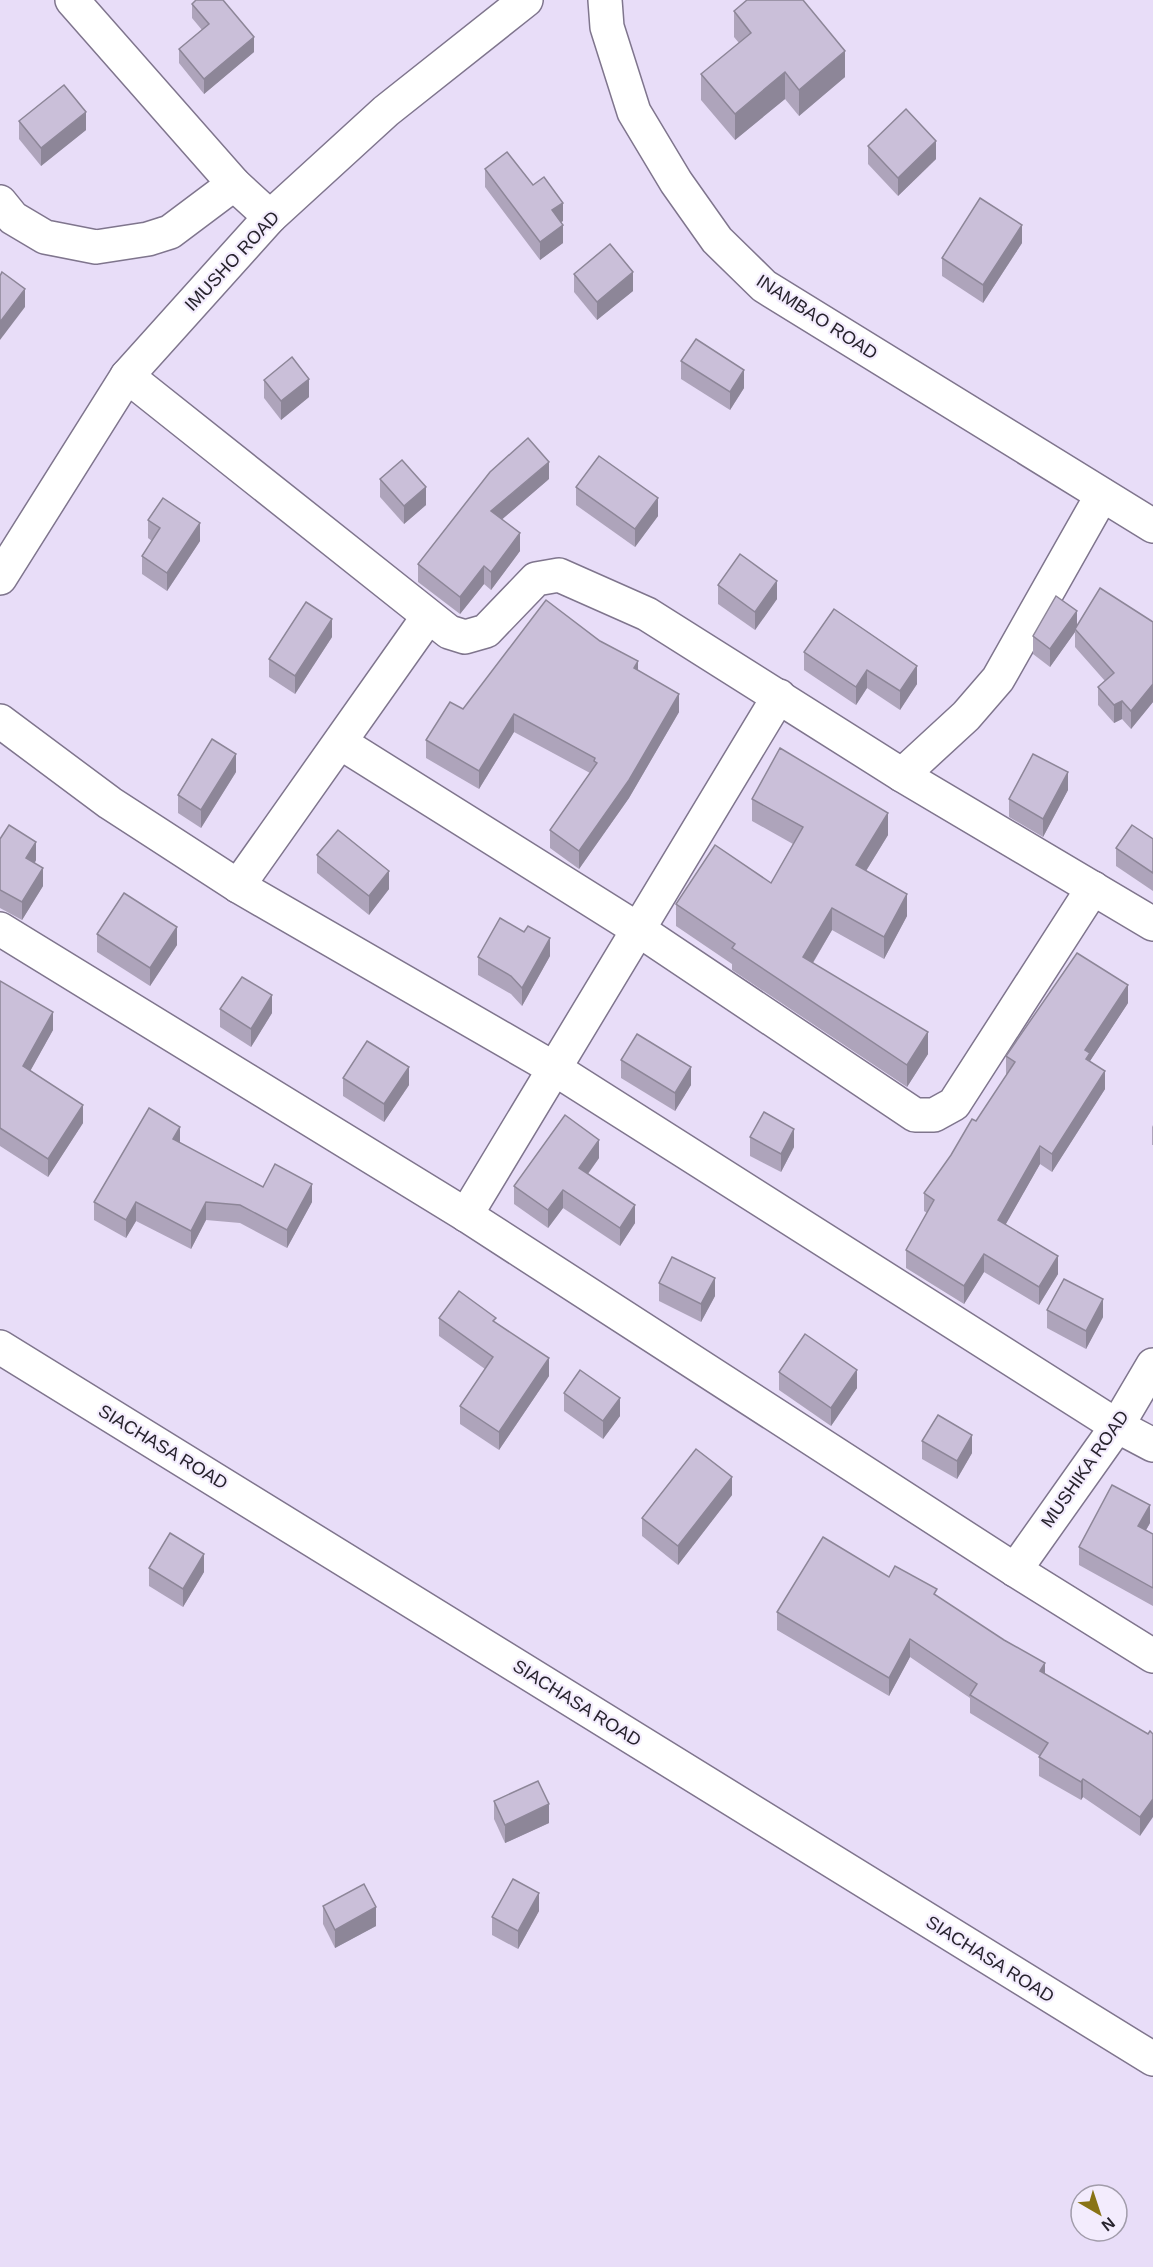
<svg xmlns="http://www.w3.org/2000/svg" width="1153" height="2267" font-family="Arial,sans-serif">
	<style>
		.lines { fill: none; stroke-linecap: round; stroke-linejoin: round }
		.minor-casing { stroke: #7f758d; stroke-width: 36 }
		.minor { stroke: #fff; stroke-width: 33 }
		.wall { fill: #aea4bb }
		.shaded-wall { fill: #8d8698 }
		.building { fill: #cabfd9; stroke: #8d8698; stroke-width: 1.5 }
		.labels { text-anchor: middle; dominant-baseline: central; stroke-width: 4.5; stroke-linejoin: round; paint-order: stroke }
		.street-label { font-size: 18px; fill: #27232d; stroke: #f3ecfd }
	</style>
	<rect width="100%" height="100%" fill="#e8ddf8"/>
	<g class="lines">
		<defs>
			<g id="minor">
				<polyline points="72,0 234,184 270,217"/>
				<polyline points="605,0 607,27 634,112 676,182 717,240 764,286 1153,526"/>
				<polyline points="0,202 13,218 45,237 96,247 148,239 170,232 234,184"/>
				<polyline points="127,376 449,632 465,637 486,631 536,579 559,575 647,614 902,775 1153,924"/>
				<polyline points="0,578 127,376 270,217 386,111 526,0"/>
				<polyline points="0,721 110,803 238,886 555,1069 1117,1426 1153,1445"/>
				<polyline points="341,743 639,930 915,1115 934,1115 954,1104 1093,888"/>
				<polyline points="902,775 966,716 998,679 1102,495"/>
				<polyline points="238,886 428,617"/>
				<polyline points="0,929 466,1215 1015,1570 1153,1656"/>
				<polyline points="466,1215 779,696"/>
				<polyline points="0,1347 1153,2059"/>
				<polyline points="1015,1570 1117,1426 1153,1365"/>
			</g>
		</defs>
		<!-- minor casing -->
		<use href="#minor" class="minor-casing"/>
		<!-- minor -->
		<use href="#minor" class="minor"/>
	</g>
	<!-- wall -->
	<g class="wall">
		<polygon points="192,4 254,52 204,94 179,63 179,49 202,30 192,18"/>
		<polygon points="734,11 845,77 799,116 785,99 735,140 701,100 701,74 739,43 734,37"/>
		<polygon points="19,121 86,130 41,166 19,139"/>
		<polygon points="868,146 936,159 898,196 868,164"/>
		<polygon points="485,169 533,185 563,221 561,222 563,243 540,260 485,187"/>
		<polygon points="1022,243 983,303 942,276 942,258"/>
		<polygon points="574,274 633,291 597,320 574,292"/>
		<polygon points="681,361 744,388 730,410 681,379"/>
		<polygon points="264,380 309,397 281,420 264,398"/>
		<polygon points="380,479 426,505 404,524 380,497"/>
		<polygon points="549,479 502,519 520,551 491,590 484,584 460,614 418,582 418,564"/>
		<polygon points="576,487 658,516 635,547 576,505"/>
		<polygon points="148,520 200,541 167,591 142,574 142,556 152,541 148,538"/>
		<polygon points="718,585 777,599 755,630 718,604"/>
		<polygon points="1153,622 1153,702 1131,729 1122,719 1114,723 1098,705 1098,687 1105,681 1075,647 1075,632 1050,667 1033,654 1033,636 1077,626"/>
		<polygon points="332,637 295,694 269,677 269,659"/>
		<polygon points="804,652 917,684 900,710 867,688 856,705 804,670"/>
		<polygon points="638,670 679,712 629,798 579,869 550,848 550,830 590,773 514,732 479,789 426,758 426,740 463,709"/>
		<polygon points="236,772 201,828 178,813 178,795"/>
		<polygon points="1068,790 1043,837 1009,817 1009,799"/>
		<polygon points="752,799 888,835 866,871 907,916 884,959 832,930 813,963 928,1054 907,1087 732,970 732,964 676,926 676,904 771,883 793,844 752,821"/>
		<polygon points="0,839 36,860 35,863 43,886 22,920 0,908"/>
		<polygon points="1153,839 1153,891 1116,866 1116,848"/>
		<polygon points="317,855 389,889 369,915 317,873"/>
		<polygon points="97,934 177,945 150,986 97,952"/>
		<polygon points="550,956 522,1006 511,994 478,975 478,957"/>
		<polygon points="0,981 53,1030 30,1071 83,1123 48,1177 0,1146"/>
		<polygon points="1128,1003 1090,1061 1105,1089 1052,1172 1040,1164 1005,1225 1058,1274 1039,1305 984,1272 964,1304 906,1268 906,1250 927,1213 924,1211 924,1193 976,1121 1007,1075 1006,1074 1006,1056"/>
		<polygon points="220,1009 272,1013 251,1047 220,1027"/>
		<polygon points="621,1060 691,1085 675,1111 621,1078"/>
		<polygon points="343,1078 409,1085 384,1122 343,1096"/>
		<polygon points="1153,1125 1153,1145 1152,1145 1152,1127"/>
		<polygon points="750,1137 794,1147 781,1172 750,1156"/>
		<polygon points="180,1143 263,1187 312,1202 287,1248 240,1223 206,1220 191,1249 136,1221 126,1238 94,1220 94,1202"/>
		<polygon points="599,1158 588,1174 635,1223 620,1246 563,1208 548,1228 514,1204 514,1186"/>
		<polygon points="659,1283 715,1296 701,1322 659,1301"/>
		<polygon points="1047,1310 1103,1317 1086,1349 1047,1328"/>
		<polygon points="439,1318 496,1323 549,1376 499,1450 460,1424 460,1406 485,1369 439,1336"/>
		<polygon points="779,1372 857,1388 831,1426 779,1390"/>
		<polygon points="564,1393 620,1416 603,1439 564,1411"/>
		<polygon points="922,1441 972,1453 957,1479 922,1459"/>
		<polygon points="732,1495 678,1565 642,1536 642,1518"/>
		<polygon points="1150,1523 1146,1530 1153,1534 1153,1606 1079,1565 1079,1547"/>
		<polygon points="149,1568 204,1572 183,1607 149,1586"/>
		<polygon points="889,1577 937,1596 1045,1674 1148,1734 1140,1836 1083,1797 1081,1800 1039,1776 1039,1757 1040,1756 970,1713 970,1698 910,1657 889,1696 777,1630 777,1612"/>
		<polygon points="494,1801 549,1823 505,1843 494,1819"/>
		<polygon points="323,1906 376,1926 335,1948 323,1924"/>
		<polygon points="539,1911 518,1949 492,1935 492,1917"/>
	</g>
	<!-- shaded-wall -->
	<g class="shaded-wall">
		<polygon points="254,37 254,52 204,94 204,79"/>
		<polygon points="845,51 845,77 799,116 799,90"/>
		<polygon points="785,72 785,99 735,140 735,114"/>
		<polygon points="86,112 86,130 41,166 41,148"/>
		<polygon points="936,141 936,159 898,196 898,178"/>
		<polygon points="563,203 563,221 552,228 552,210"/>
		<polygon points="563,225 563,243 540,260 540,242"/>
		<polygon points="1022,225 1022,243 983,303 983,285"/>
		<polygon points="633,272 633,291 597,320 597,302"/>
		<polygon points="25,289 25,307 0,340 0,322"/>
		<polygon points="744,370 744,388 730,410 730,392"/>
		<polygon points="309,379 309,397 281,420 281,401"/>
		<polygon points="549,462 549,479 491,529 491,511"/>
		<polygon points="426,487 426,505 404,524 404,506"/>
		<polygon points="658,498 658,516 635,547 635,529"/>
		<polygon points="200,523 200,541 167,591 167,573"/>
		<polygon points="520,533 520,551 491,590 491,572"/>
		<polygon points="484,566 484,584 460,614 460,597"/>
		<polygon points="777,581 777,599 755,630 755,612"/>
		<polygon points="1077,611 1077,629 1075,629 1075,632 1050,667 1050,649"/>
		<polygon points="332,619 332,637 295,694 295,676"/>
		<polygon points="638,661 638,679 634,668"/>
		<polygon points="917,666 917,684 900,710 900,691"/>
		<polygon points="867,670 867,688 856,705 856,687"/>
		<polygon points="1153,684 1153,702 1131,729 1131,711"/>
		<polygon points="679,694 679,712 629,798 579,869 579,851"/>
		<polygon points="1122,701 1122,719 1114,723 1114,705"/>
		<polygon points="514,714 514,732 479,789 479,771"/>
		<polygon points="236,754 236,772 201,828 201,810"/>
		<polygon points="1068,772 1068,790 1043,837 1043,819"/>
		<polygon points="888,813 888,835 856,887 856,865"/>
		<polygon points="36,842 36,860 26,876 26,858"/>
		<polygon points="43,868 43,886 22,920 22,902"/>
		<polygon points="389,871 389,889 369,915 369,896"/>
		<polygon points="907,894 907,916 884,959 884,937"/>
		<polygon points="832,908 832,930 803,979 803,957"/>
		<polygon points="177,927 177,945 150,986 150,968"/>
		<polygon points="550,938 550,956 522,1006 522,988"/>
		<polygon points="1128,985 1128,1003 1090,1061 1086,1077 1085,1050"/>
		<polygon points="272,995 272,1013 251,1047 251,1029"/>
		<polygon points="53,1012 53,1030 23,1084 23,1066"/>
		<polygon points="928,1032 928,1054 907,1087 907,1065"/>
		<polygon points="409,1067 409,1085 384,1122 384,1104"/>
		<polygon points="691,1067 691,1085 675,1111 675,1093"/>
		<polygon points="1105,1071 1105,1089 1052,1172 1052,1154"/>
		<polygon points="83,1105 83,1123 48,1177 48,1159"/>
		<polygon points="180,1127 180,1145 173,1139"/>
		<polygon points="794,1129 794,1147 781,1172 781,1154"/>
		<polygon points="599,1140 599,1158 579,1186 579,1168"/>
		<polygon points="1040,1146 1040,1164 998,1238 998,1220"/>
		<polygon points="312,1184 312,1202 287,1248 287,1230"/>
		<polygon points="563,1190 563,1208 548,1228 548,1210"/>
		<polygon points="136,1202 136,1221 126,1238 126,1220"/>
		<polygon points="206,1202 206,1220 191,1249 191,1231"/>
		<polygon points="635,1205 635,1223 620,1246 620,1228"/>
		<polygon points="984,1254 984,1272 964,1304 964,1286"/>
		<polygon points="1058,1256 1058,1274 1039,1305 1039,1287"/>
		<polygon points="715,1278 715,1296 701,1322 701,1304"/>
		<polygon points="1103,1299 1103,1317 1086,1349 1086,1331"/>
		<polygon points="549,1358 549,1376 499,1450 499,1432"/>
		<polygon points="857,1370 857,1388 831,1426 831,1408"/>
		<polygon points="620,1398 620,1416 603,1439 603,1421"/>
		<polygon points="972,1435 972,1453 957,1479 957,1461"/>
		<polygon points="732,1477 732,1495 678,1565 678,1546"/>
		<polygon points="1150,1505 1150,1523 1138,1544 1138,1526"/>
		<polygon points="204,1554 204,1572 183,1607 183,1589"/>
		<polygon points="910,1639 910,1657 889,1696 889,1678"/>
		<polygon points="1045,1663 1045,1681 1040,1671"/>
		<polygon points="1083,1779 1083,1797 1081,1800 1081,1782"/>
		<polygon points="1153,1799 1153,1817 1140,1836 1140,1817"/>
		<polygon points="549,1804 549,1823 505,1843 505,1825"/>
		<polygon points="539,1893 539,1911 518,1949 518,1931"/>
		<polygon points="376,1907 376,1926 335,1948 335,1930"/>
	</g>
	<!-- building -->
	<g class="building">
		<polygon points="196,0 223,0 254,37 204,79 179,49 209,24 192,4"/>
		<polygon points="747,0 803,0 845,51 799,90 785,72 735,114 701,74 751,33 734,11"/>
		<polygon points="64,85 86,112 41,148 19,121"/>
		<polygon points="906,109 936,141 898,178 868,146"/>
		<polygon points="507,152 533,185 544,177 563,203 552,210 563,225 540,242 485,169"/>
		<polygon points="980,198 1022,225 983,285 942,258"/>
		<polygon points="610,244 633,272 597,302 574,274"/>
		<polygon points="2,272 25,289 0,322 0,276"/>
		<polygon points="696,339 744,370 730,392 681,361"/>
		<polygon points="292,357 309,379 281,401 264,380"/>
		<polygon points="528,438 549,462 491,511 520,533 491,572 484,566 460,597 418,564 490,472"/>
		<polygon points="599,456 658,498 635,529 576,487"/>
		<polygon points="402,460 426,487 404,506 380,479"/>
		<polygon points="163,498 200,523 167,573 142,556 160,528 148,520"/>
		<polygon points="740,554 777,581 755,612 718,585"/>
		<polygon points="1100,588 1153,622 1153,684 1131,711 1122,701 1114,705 1098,687 1114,673 1075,629"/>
		<polygon points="1056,596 1077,611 1050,649 1033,636"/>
		<polygon points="546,600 600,641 638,661 634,668 679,694 629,780 579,851 550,830 597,763 594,761 595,758 514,714 479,771 426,740 450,702 463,709"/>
		<polygon points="306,602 332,619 295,676 269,659"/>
		<polygon points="834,609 917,666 900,691 867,670 856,687 804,652"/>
		<polygon points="212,739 236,754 201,810 178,795"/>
		<polygon points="780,748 888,813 856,865 907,894 884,937 832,908 803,957 928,1032 907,1065 732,948 735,944 676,904 715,845 771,883 803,827 752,799"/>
		<polygon points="1033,754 1068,772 1043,819 1009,799"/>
		<polygon points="9,825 36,842 26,858 43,868 22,902 0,890 0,839"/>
		<polygon points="1132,825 1153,839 1153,873 1116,848"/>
		<polygon points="338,830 389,871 369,896 317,855"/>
		<polygon points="124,893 177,927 150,968 97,934"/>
		<polygon points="500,918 524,932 528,926 550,938 522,988 511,976 478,957"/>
		<polygon points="1077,953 1128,985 1085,1050 1090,1053 1086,1059 1105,1071 1052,1154 1040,1146 998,1220 1058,1256 1039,1287 984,1254 964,1286 906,1250 934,1200 924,1193 951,1155 972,1119 976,1121 1015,1062 1006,1056"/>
		<polygon points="242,977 272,995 251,1029 220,1009"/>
		<polygon points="0,981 53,1012 23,1066 83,1105 48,1159 0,1128"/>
		<polygon points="637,1034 691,1067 675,1093 621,1060"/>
		<polygon points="367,1041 409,1067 384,1104 343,1078"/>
		<polygon points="149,1108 180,1127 173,1139 263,1187 275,1164 312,1184 287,1230 240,1205 206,1202 191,1231 136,1202 126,1220 94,1202"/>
		<polygon points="764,1112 794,1129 781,1154 750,1137"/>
		<polygon points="565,1115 599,1140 579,1168 635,1205 620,1228 563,1190 548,1210 514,1186"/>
		<polygon points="672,1257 715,1278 701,1304 659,1283"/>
		<polygon points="1064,1279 1103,1299 1086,1331 1047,1310"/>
		<polygon points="459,1291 496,1318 493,1321 549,1358 499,1432 460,1406 493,1357 439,1318"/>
		<polygon points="805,1334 857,1370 831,1408 779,1372"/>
		<polygon points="580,1370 620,1398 603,1421 564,1393"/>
		<polygon points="938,1415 972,1435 957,1461 922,1441"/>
		<polygon points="696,1449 732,1477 678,1546 642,1518"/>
		<polygon points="1112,1485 1150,1505 1138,1526 1153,1534 1153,1588 1079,1547"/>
		<polygon points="170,1533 204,1554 183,1589 149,1568"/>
		<polygon points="823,1537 889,1577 895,1566 937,1589 934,1594 1004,1640 1045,1663 1040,1671 1148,1734 1150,1731 1153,1734 1153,1799 1140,1817 1083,1779 1081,1782 1039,1757 1048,1743 970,1695 977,1684 910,1639 889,1678 777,1612"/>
		<polygon points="538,1781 549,1804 505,1825 494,1801"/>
		<polygon points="513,1879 539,1893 518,1931 492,1917"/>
		<polygon points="364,1884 376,1907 335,1930 323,1906"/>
	</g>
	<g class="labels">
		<!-- street labels -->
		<g class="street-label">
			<text transform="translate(232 261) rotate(-47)">IMUSHO ROAD</text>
			<text transform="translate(817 317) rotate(33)">INAMBAO ROAD</text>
			<text transform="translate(163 1447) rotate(31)">SIACHASA ROAD</text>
			<text transform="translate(1085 1469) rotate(-55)">MUSHIKA ROAD</text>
			<text transform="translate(577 1703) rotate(32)">SIACHASA ROAD</text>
			<text transform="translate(990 1959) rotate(32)">SIACHASA ROAD</text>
		</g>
	</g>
	<!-- north arrow -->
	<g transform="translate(1099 2213) rotate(141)"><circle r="28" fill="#f3ecfd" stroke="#a19caa" stroke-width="1.5"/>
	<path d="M0-4.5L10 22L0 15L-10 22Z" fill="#897316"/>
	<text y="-9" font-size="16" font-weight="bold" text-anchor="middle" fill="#27232d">N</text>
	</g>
</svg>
